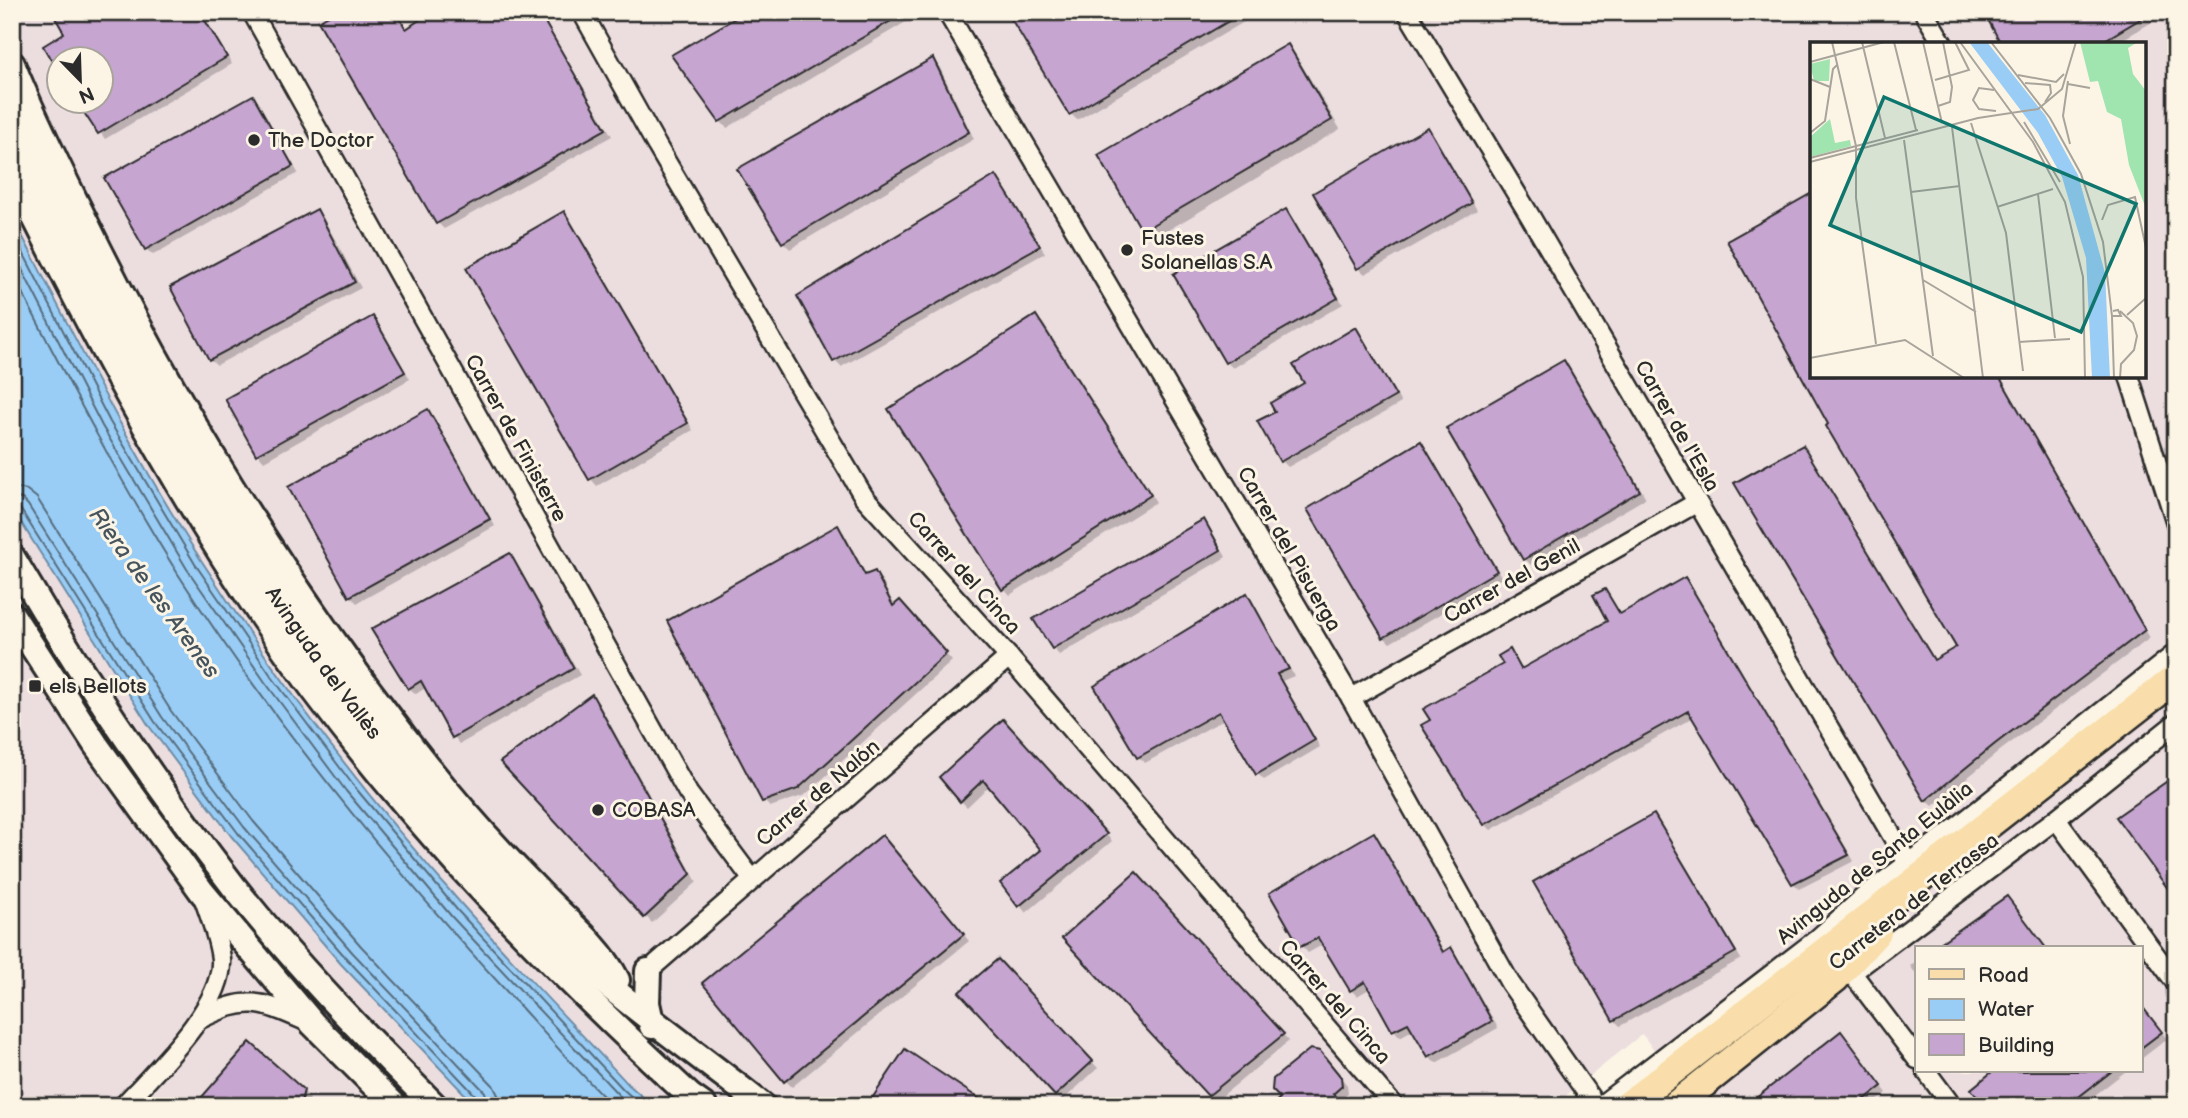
<svg xmlns="http://www.w3.org/2000/svg" width="2188" height="1118" font-family="'Balsamiq Sans',sans-serif">
	<style>
		.built { fill: #ecdddf; fill-rule: evenodd }
		.water { fill: #99cdf6; stroke: #6d8ca5; stroke-width: 2 }
		.shadow { fill: #0003 }
		.lines { fill: none; stroke-linecap: round; stroke-linejoin: round }
		.shore { stroke: #576c7c; stroke-width: 2 }
		.building { fill: #c6a5d0; stroke: #2b2b2b; stroke-width: 2 }
		.street-casing { stroke: #2b2b2b; stroke-width: 23 }
		.secondary-casing { stroke: #2b2b2b; stroke-width: 30 }
		.primary-casing { stroke: #2b2b2b; stroke-width: 33 }
		.street { stroke: #fcf5e5; stroke-width: 18 }
		.secondary { stroke: #fcf5e5; stroke-width: 24 }
		.primary { stroke: #f9deab; stroke-width: 28 }
		.poi-dot { fill: #2b2b2b; stroke: #fcf5e5; stroke-width: 2.5 }
		.labels { text-anchor: middle; dominant-baseline: central; stroke-width: 6; stroke-linejoin: round; paint-order: stroke }
		.poi-label { font-size: 21px; fill: #2b2b2b; stroke: #fcf5e5; text-anchor: start }
		.street-label { font-size: 21px; fill: #2b2b2b; stroke: #fcf5e5 }
		.water-label { font-size: 23px; font-style: italic; fill: #46545e; stroke: #fcf5e5 }
		.inset-road { fill: none; stroke: #a8a49b; stroke-width: 2 }
		.view { fill: #0f766e; fill-opacity: 0.15; stroke: #0f766e; stroke-width: 3.5 }
		.inset-edge { fill: none; stroke: #2b2b2b; stroke-width: 3.5 }
	</style>
	<rect width="100%" height="100%" fill="#fcf5e5"/>
	<filter id="ink" filterUnits="userSpaceOnUse"><feTurbulence type="fractalNoise" baseFrequency=".0143" numOctaves="2"/><feDisplacementMap in="SourceGraphic" scale="14" xChannelSelector="R" yChannelSelector="G"/><feConvolveMatrix kernelMatrix="1 2 1 2 8 2 1 2 1" color-interpolation-filters="sRGB"/></filter>
	<g filter="url(#ink)">
		<!-- built -->
		<g class="built">
			<path d="M12 12H2176V1106H1696L1642 1034 1553 1106H653L629 1085 464 907 358 781 278 673 201 560 116 418 12 216ZM1812 44H2144V376H1812ZM60 60H102V102H60ZM1917 948H2141V1071H1917Z"/>
			<polygon points="12,509 149,726 232,837 341,964 476,1106 12,1106"/>
		</g>
		<!-- water -->
		<path class="water" d="M12 216C72 332 130 450 201 560 279 682 368 799 464 907 518 968 574 1026 629 1085L653 1106H476L341 964 232 837 149 726 12 508Z"/>
		<!-- shadow -->
		<g class="shadow">
			<polygon points="54,12 201,12 232,64 105,139 79,102 102,102 102,60 60,60 60,70 45,47 67,33"/>
			<polygon points="337,12 397,12 407,30 539,12 612,136 444,229 438,223 321,22"/>
			<polygon points="750,12 913,12 916,16 727,128 720,121"/>
			<polygon points="1009,12 1261,12 1077,120 1071,114"/>
			<polygon points="1471,12 1497,12 1480,23"/>
			<polygon points="1986,12 2169,12 2115,44 2003,44"/>
			<polygon points="1288,46 1296,55 1340,129 1153,239 1144,230"/>
			<polygon points="933,60 939,66 974,139 790,249 783,242"/>
			<polygon points="252,97 259,103 298,173 153,255 146,249"/>
			<polygon points="1428,129 1434,135 1477,210 1365,274 1358,268"/>
			<polygon points="995,178 1002,184 1045,253 841,367 835,361"/>
			<polygon points="316,211 323,217 361,288 217,365 210,359"/>
			<polygon points="1286,211 1292,217 1343,304 1233,368 1226,362"/>
			<polygon points="564,213 570,219 693,430 597,486 591,479 468,269"/>
			<polygon points="1036,317 1043,323 1156,502 1010,595 1004,588"/>
			<polygon points="373,318 379,324 410,379 264,461 258,454 227,400"/>
			<polygon points="1355,329 1362,336 1401,403 1288,467 1282,461 1277,412"/>
			<polygon points="1563,362 1570,368 1646,498 1531,565 1525,559"/>
			<polygon points="1812,376 2000,376 2150,638 2001,750 1933,806 1926,800 1803,447 1809,454 1936,661 1958,648 1831,425"/>
			<polygon points="428,411 434,417 495,526 357,603 350,596"/>
			<polygon points="1421,444 1427,450 1502,578 1390,643 1384,637"/>
			<polygon points="1204,521 1210,528 1226,557 1059,655 1053,648"/>
			<polygon points="837,527 844,533 867,576 875,573 881,579 895,606 907,609 952,661 805,795 770,807 764,801"/>
			<polygon points="510,556 516,562 580,675 460,744 454,737 427,687 416,694 409,688"/>
			<polygon points="1685,579 1691,585 1854,861 1799,889 1793,883 1694,717 1491,830 1485,824 1505,664 1510,651 1523,670 1610,621 1605,591 1622,615"/>
			<polygon points="1247,595 1253,602 1294,676 1282,681 1320,747 1264,780 1258,774 1225,719 1145,763 1138,757"/>
			<polygon points="591,696 598,702 697,882 652,923 502,762"/>
			<polygon points="1010,728 1112,841 1026,913 1002,883 1043,851 990,785 967,807 961,801"/>
			<polygon points="1653,816 1660,823 1741,959 1620,1026 1614,1020"/>
			<polygon points="1374,834 1380,840 1445,953 1451,949 1457,956 1498,1028 1436,1063 1429,1056 1414,1029 1400,1037 1394,1030 1371,988 1357,996 1351,990 1324,944 1308,953 1302,946"/>
			<polygon points="889,843 969,941 792,1087 785,1080"/>
			<polygon points="1142,880 1289,1041 1216,1101 1064,938"/>
			<polygon points="2007,898 2046,948 1936,948"/>
			<polygon points="998,961 1098,1068 1062,1101 1056,1095"/>
			<polygon points="1917,962 1917,975 1910,966"/>
			<polygon points="2141,1005 2167,1039 2141,1059"/>
			<polygon points="1847,1040 1887,1093 1871,1106 1749,1106"/>
			<polygon points="1326,1060 1347,1085 1348,1093 1339,1101 1283,1099"/>
			<polygon points="1995,1071 2126,1071 2081,1106 1987,1106 1974,1089"/>
			<polygon points="303,1091 310,1098 307,1106 196,1106"/>
		</g>
		<g class="lines">
			<!-- shore -->
			<g class="shore">
				<polyline points="12,231 110,422 195,564 272,677 353,785 458,911 624,1090 642,1106"/>
				<polyline points="12,250 102,426 187,569 265,682 346,791 452,917 629,1106"/>
				<path d="M12 273C65 375 117 477 178 574 274 724 388 863 508 993 543 1031 576 1070 613 1106"/>
				<polyline points="12,487 27,490 37,498 171,711 253,821 361,946 493,1085 498,1095 500,1106"/>
				<polyline points="12,497 22,499 28,505 162,717 244,827 353,953 485,1092 489,1106"/>
				<polyline points="12,506 21,510 155,722 238,833 347,959 478,1098 480,1106"/>
			</g>
		</g>
		<!-- building -->
		<g class="building">
			<polygon points="52,12 200,12 227,57 98,134 77,102 102,102 102,60 51,60 43,46 64,33"/>
			<polygon points="334,12 396,12 406,29 431,12 539,12 606,129 436,224 318,21"/>
			<polygon points="746,12 906,12 719,122 671,55"/>
			<polygon points="1007,12 1244,12 1069,115"/>
			<polygon points="1984,12 2152,12 2098,44 2001,44"/>
			<polygon points="1288,44 1332,120 1142,231 1098,155"/>
			<polygon points="933,58 969,132 782,243 737,169"/>
			<polygon points="253,95 293,166 145,250 104,178"/>
			<polygon points="1428,127 1472,203 1357,269 1313,193"/>
			<polygon points="996,175 1040,246 833,362 797,296"/>
			<polygon points="1812,193 1812,376 1999,376 2145,630 1995,744 1925,801 1734,483 1803,445 1934,660 1956,647 1826,426 1828,424 1727,241"/>
			<polygon points="317,209 355,282 209,360 170,287"/>
			<polygon points="1286,209 1338,298 1225,363 1173,274"/>
			<polygon points="564,211 688,423 589,480 466,268"/>
			<polygon points="1036,315 1151,495 1002,590 888,409"/>
			<polygon points="373,316 405,372 256,455 225,399"/>
			<polygon points="1356,327 1396,396 1280,462 1257,421 1275,412 1270,403 1304,383 1293,365"/>
			<polygon points="1564,360 1640,491 1523,560 1446,428"/>
			<polygon points="428,409 490,519 349,597 288,487"/>
			<polygon points="1421,441 1497,571 1383,638 1307,509"/>
			<polygon points="1204,519 1221,550 1052,649 1033,619"/>
			<polygon points="838,525 865,575 875,571 893,606 900,600 947,653 798,789 762,802 667,621"/>
			<polygon points="510,553 574,668 452,738 421,681 408,689 371,629"/>
			<polygon points="1685,577 1849,855 1792,884 1688,711 1484,825 1421,725 1430,720 1423,709 1503,664 1498,656 1510,649 1521,669 1607,621 1593,595 1605,589 1620,614"/>
			<polygon points="1247,593 1289,669 1277,674 1315,740 1256,775 1219,712 1137,758 1094,686"/>
			<polygon points="592,694 691,874 644,918 500,762"/>
			<polygon points="1003,719 1107,834 1018,907 1000,883 1041,850 983,780 960,802 939,777"/>
			<polygon points="2176,775 2176,900 2116,817"/>
			<polygon points="1654,814 1736,952 1613,1021 1533,882"/>
			<polygon points="1374,832 1443,952 1451,947 1492,1021 1428,1057 1408,1023 1392,1031 1365,982 1350,991 1318,938 1300,947 1269,893"/>
			<polygon points="882,835 964,934 784,1082 702,983"/>
			<polygon points="1136,872 1284,1034 1208,1096 1062,938"/>
			<polygon points="2007,896 2046,948 1933,948"/>
			<polygon points="998,959 1093,1061 1055,1096 959,992"/>
			<polygon points="2141,1005 2162,1032 2141,1048"/>
			<polygon points="1841,1031 1882,1086 1856,1106 1746,1106"/>
			<polygon points="250,1042 304,1090 300,1106 194,1106"/>
			<polygon points="905,1049 990,1106 867,1106"/>
			<polygon points="1310,1049 1320,1051 1341,1077 1342,1086 1333,1094 1344,1106 1271,1106 1280,1098 1272,1090 1273,1079"/>
			<polygon points="1993,1071 2112,1071 2067,1106 1984,1106 1971,1089"/>
		</g>
		<g class="lines">
			<defs>
				<g id="street">
					<polyline points="252,12 688,793 752,879"/>
					<polyline points="582,12 657,146 864,497 1009,657 1394,1106"/>
					<polyline points="947,12 1351,698 1510,983 1596,1106"/>
					<polyline points="1407,12 1530,216 1908,863"/>
					<polyline points="1924,12 1943,44"/>
					<polyline points="2129,376 2176,523"/>
					<polyline points="1351,698 1696,503"/>
					<polyline points="2056,819 2176,983"/>
					<polyline points="656,964 1009,657"/>
					<polyline points="1854,971 2056,819 2176,723"/>
					<polyline points="1852,973 1917,1059"/>
					<path d="M200 1019C248 995 260 1001 308 1022"/>
					<polyline points="1926,1071 1952,1106"/>
					<path d="M123 1106C154 1072 224 1007 221 959 219 940 211 920 205 902"/>
					<polyline points="1600,1106 1816,940 1867,894 1957,827 2176,653"/>
				</g>
				<g id="secondary">
					<path d="M12 64C34 119 61 172 87 225 178 411 285 583 412 747 451 798 495 847 540 893 566 920 600 946 617 980"/>
					<path id="s1" d="M12 121C34 171 60 219 85 268 206 509 357 739 548 931 613 996 691 1048 763 1106"/>
					<path d="M12 172C88 325 167 475 262 617 383 796 532 950 690 1096L704 1106"/>
					<path d="M12 557C78 670 154 783 234 887 296 965 365 1036 435 1106"/>
					<polyline points="12,615 96,745 202,892 313,1024 395,1106"/>
					<polyline points="648,971 647,1003 652,1026"/>
				</g>
				<g id="primary">
					<polyline points="1627,1106 2176,678"/>
					<polyline points="1675,1106 1835,978 1877,932"/>
				</g>
			</defs>
			<!-- street casing -->
			<use href="#street" class="street-casing"/>
			<!-- secondary casing -->
			<use href="#secondary" class="secondary-casing"/>
			<!-- primary casing -->
			<use href="#primary" class="primary-casing"/>
			<!-- street -->
			<use href="#street" class="street"/>
			<!-- secondary -->
			<use href="#secondary" class="secondary"/>
			<!-- primary -->
			<use href="#primary" class="primary"/>
		</g>
	</g>
	<!-- markers -->
	<g class="poi-dot">
		<circle cx="254" cy="140" r="7"/>
		<circle cx="1127" cy="250" r="7"/>
		<rect x="28" y="679" width="14" height="14" rx="3.5"/>
		<circle cx="598" cy="810" r="7"/>
	</g>
	<g class="labels">
		<!-- poi labels -->
		<g class="poi-label">
			<text x="268" y="140">The Doctor</text>
			<text x="1141" y="238">Fustes<tspan x="1141" dy="24">Solanellas S.A</tspan></text>
			<text x="49" y="686">els Bellots</text>
			<text x="612" y="810">COBASA</text>
		</g>
		<!-- street labels -->
		<g class="street-label">
			<text transform="translate(1677 426) rotate(60)">Carrer de l'Esla</text>
			<text transform="translate(516 438) rotate(61)">Carrer de Finisterre</text>
			<text transform="translate(1289 549) rotate(60)">Carrer del Pisuerga</text>
			<text transform="translate(964 573) rotate(48)">Carrer del Cinca</text>
			<text transform="translate(1512 581) rotate(-29)">Carrer del Genil</text>
			<text stroke="none"><textPath href="#s1" startOffset="626">Avinguda del Vallès</textPath></text>
			<text transform="translate(818 793) rotate(-40)">Carrer de Nalón</text>
			<text transform="translate(1875 863) rotate(-39)">Avinguda de Santa Eulàlia</text>
			<text transform="translate(1914 902) rotate(-38)">Carretera de Terrassa</text>
			<text transform="translate(1335 1002) rotate(49)">Carrer del Cinca</text>
		</g>
		<!-- water labels -->
		<g class="water-label">
			<text transform="translate(154 593) rotate(54)">Riera de les Arenes</text>
		</g>
	</g>
	<!-- overview -->
	<g transform="translate(1810 42)">
		<rect width="336" height="336" fill="#fcf5e5"/>
		<path d="M270 0H328L318 6 323 32 336 49 335 164 319 123 311 77 297 70 288 39 280 40ZM20 17 19 39H4L0 22ZM20 77 25 101 40 98 41 104 0 115V95Z" fill="#a0e4b0"/>
		<path d="M159 0H177L235 73 268 133 295 231 300 336H282L276 216 252 135 228 91Z" fill="#99cdf6"/>
		<path class="inset-road" d="M22 0 46 104V156L66 302M52 0 75 96M84 0 106 88M113 0 132 81M150 0 223 100 255 160 273 235 275 336M181 0 240 76 271 132 293 200 302 274H311L308 268 303 269M0 20 74 0M208 33 246 40 254 32M0 37 20 45M125 38 159 28 145 0M258 39 253 74 260 102M215 41 240 43 241 51 235 60M258 42 280 46M184 48 169 46 163 58 169 67 186 69M128 64 140 60 142 45 133 0M214 80 250 140M161 81 196 191 213 329M142 85 173 336M0 91 15 79 23 27 27 23M94 98 123 314M0 116 108 88M0 120 168 76 228 67 252 47 266 0M101 150 150 144M228 152 245 296M187 165 243 147M292 178 298 163 325 155 336 206M113 238 166 270M317 273 336 256M302 275 304 336M209 300 260 297M0 316 95 298 154 336M310 336 311 322 324 308 327 294 323 281 310 269"/>
		<path class="view" d="M74 55 326 162 271 290 20 183Z"/>
		<rect width="336" height="336" class="inset-edge"/>
	</g>
	<!-- margin -->
	<rect width="2188" height="1118" fill="none" stroke="#fcf5e5" stroke-width="42"/>
	<rect x="21" y="21" width="2146" height="1076" fill="none" stroke="#2b2b2b" stroke-width="2.5" filter="url(#ink)"/>
	<!-- legend -->
	<rect x="1915" y="946" width="228" height="126" fill="#fcf5e5" stroke="#a8a49b" stroke-width="2"/>
	<rect x="1929" y="969" width="35" height="10" fill="#f9deab" stroke="#a8a49b" stroke-width="2"/>
	<text x="1978" y="982" font-size="21" fill="#2b2b2b">Road</text>
	<rect x="1929" y="999" width="35" height="21" fill="#99cdf6" stroke="#a8a49b" stroke-width="2"/>
	<text x="1978" y="1016" font-size="21" fill="#2b2b2b">Water</text>
	<rect x="1929" y="1034" width="35" height="21" fill="#c6a5d0" stroke="#a8a49b" stroke-width="2"/>
	<text x="1978" y="1052" font-size="21" fill="#2b2b2b">Building</text>
	<!-- north arrow -->
	<g transform="translate(80 80) rotate(157)"><circle r="33" fill="#fcf5e5" stroke="#a8a49b" stroke-width="2"/>
	<path d="M0-5L12 26L0 18L-12 26Z" fill="#2b2b2b"/>
	<text y="-10" font-size="19" font-weight="bold" text-anchor="middle" fill="#2b2b2b">N</text>
	</g>
</svg>
